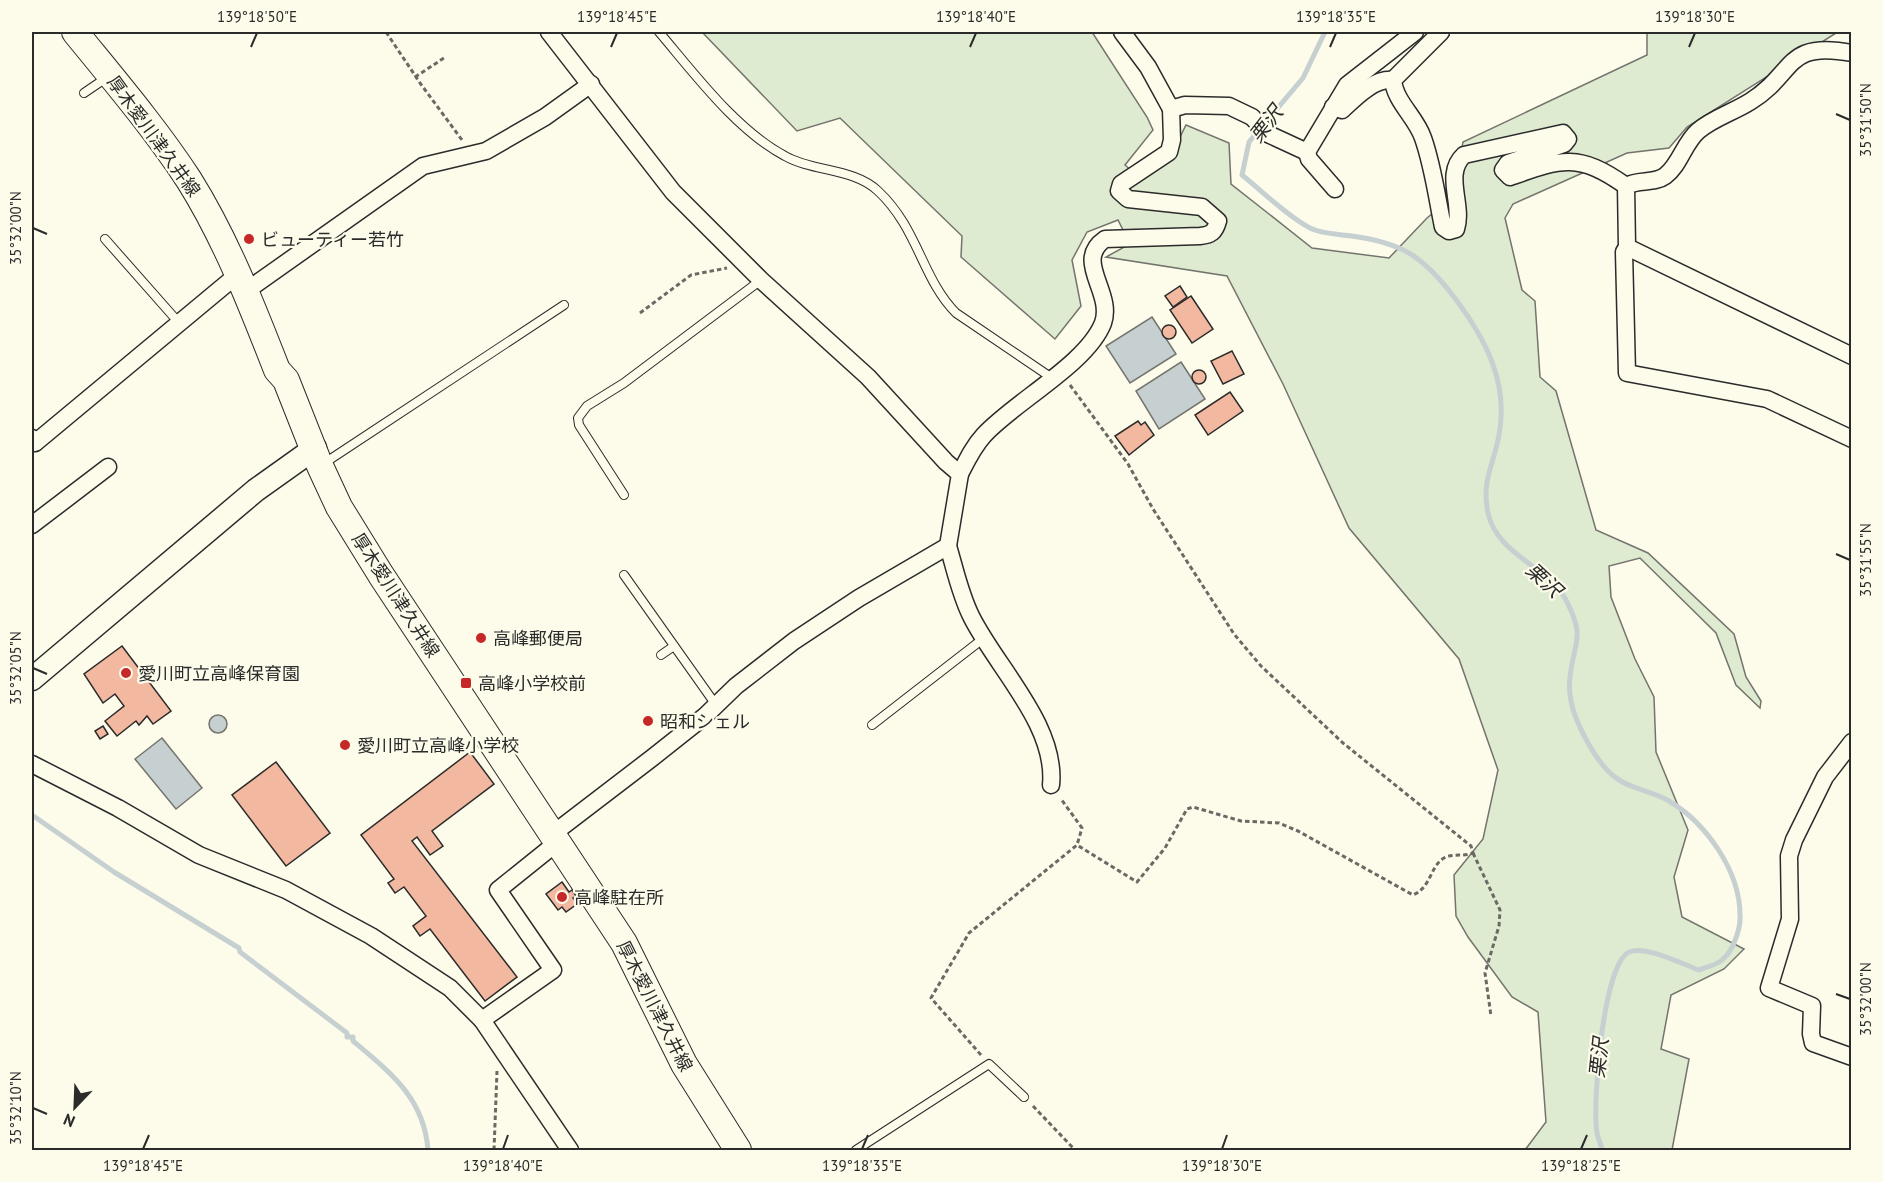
<svg xmlns="http://www.w3.org/2000/svg" width="1883" height="1182" font-family="'PT Sans','Noto Sans JP',sans-serif">
	<style>
		.green { fill: #deebd1; stroke: #74746e; stroke-width: 1.5 }
		.water { fill: #c7d0d0; stroke: #74746e; stroke-width: 1.5 }
		.lines { fill: none; stroke-linecap: round; stroke-linejoin: round }
		.stream { stroke: #c7d0d0; stroke-width: 5 }
		.building { fill: #f2b8a0; stroke: #2b2b2b; stroke-width: 1.5 }
		.lane-casing { stroke: #2b2b2b; stroke-width: 10 }
		.street-casing { stroke: #2b2b2b; stroke-width: 19 }
		.secondary-casing { stroke: #2b2b2b; stroke-width: 25 }
		.primary-casing { stroke: #2b2b2b; stroke-width: 28 }
		.path { stroke: #6a6964; stroke-width: 3; stroke-dasharray: 4.5 3; stroke-linecap: butt }
		.lane { stroke: #fdfbea; stroke-width: 8 }
		.street { stroke: #fdfbea; stroke-width: 16 }
		.secondary { stroke: #fdfbea; stroke-width: 22 }
		.primary { stroke: #fdfbea; stroke-width: 26 }
		.ticks { fill: none; stroke: #2b2b2b; stroke-width: 2 }
		.poi-dot { fill: #c62828; stroke: #fdfbea; stroke-width: 2 }
		.labels { text-anchor: middle; dominant-baseline: central; stroke-width: 4.5; stroke-linejoin: round; paint-order: stroke }
		.street-label { font-size: 18px; fill: #2b2b2b; stroke: #fdfbea }
		.poi-label { font-size: 18px; fill: #2b2b2b; stroke: #fdfbea; text-anchor: start }
		.water-label { font-size: 20px; font-style: italic; fill: #2b2b2b; stroke: #fdfbea }
		.neatline { fill: none; stroke: #2b2b2b; stroke-width: 2 }
		.ticks-label { font-size: 15px; text-anchor: middle; fill: #2b2b2b }
	</style>
	<rect width="100%" height="100%" fill="#fdfbea"/>
	<!-- green -->
	<polygon class="green" points="702,32 1092,32 1147,117 1153,130 1125,165 1141,179 1174,149 1186,125 1229,143 1231,184 1312,248 1389,258 1427,218 1452,197 1463,142 1647,55 1647,32 1851,32 1836,33 1687,127 1669,148 1627,153 1513,204 1505,218 1522,290 1535,301 1540,377 1556,391 1596,530 1648,553 1734,634 1746,677 1761,701 1760,708 1736,685 1716,633 1640,558 1609,566 1611,597 1635,659 1654,697 1656,752 1688,830 1674,877 1682,917 1744,949 1724,969 1671,995 1661,1049 1689,1059 1672,1150 1525,1150 1546,1122 1538,1012 1512,997 1468,937 1456,916 1454,875 1483,839 1498,770 1459,659 1349,528 1283,384 1227,276 1106,257 1130,244 1118,220 1087,232 1072,260 1081,306 1055,339 961,257 962,236 840,118 797,131"/>
	<!-- water -->
	<g class="water">
		<polygon points="1152,317 1176,354 1130,383 1106,346"/>
		<polygon points="1181,362 1205,399 1159,429 1136,391"/>
		<circle cx="218" cy="724" r="9"/>
		<polygon points="162,738 202,788 176,809 135,759"/>
	</g>
	<g class="lines">
		<!-- stream -->
		<g class="stream">
			<path d="M1325 32 1303 78 1249 142 1242 175C1262 191 1287 216 1310 228 1321 234 1339 234 1352 236 1402 243 1423 256 1454 297 1485 338 1509 382 1499 435 1494 464 1481 481 1488 513 1497 555 1548 566 1566 600 1586 639 1574 640 1570 677 1567 701 1577 723 1588 743 1594 754 1605 770 1615 777 1629 789 1653 791 1669 801 1706 823 1740 871 1740 915 1741 928 1733 951 1723 959 1718 965 1706 967 1699 970 1682 964 1645 945 1629 952 1603 964 1592 1104 1597 1133 1598 1139 1601 1144 1602 1150"/>
			<path d="M32 815 114 872 239 948 240 952 347 1033V1037H353V1041C391 1073 424 1098 428 1150"/>
		</g>
	</g>
	<!-- building -->
	<g class="building">
		<polygon points="1180,286 1187,297 1173,307 1165,296"/>
		<polygon points="1191,296 1213,329 1192,343 1170,310"/>
		<circle cx="1169" cy="332" r="7"/>
		<polygon points="1232,351 1244,374 1223,384 1211,361"/>
		<circle cx="1199" cy="377" r="7"/>
		<polygon points="1230,392 1243,411 1208,435 1195,415"/>
		<polygon points="1138,421 1141,425 1145,422 1154,435 1129,455 1115,436"/>
		<polygon points="122,646 171,711 153,724 147,716 139,725 136,721 117,736 105,721 124,706 115,694 103,703 84,674"/>
		<polygon points="103,726 108,734 100,739 95,731"/>
		<polygon points="470,752 494,784 432,831 443,846 430,855 417,837 412,841 517,977 485,1001 430,929 420,936 413,926 426,916 404,887 395,893 388,883 394,879 361,835"/>
		<polygon points="276,762 330,833 286,866 232,795"/>
		<polygon points="562,882 569,892 572,890 576,896 573,898 577,904 566,912 562,907 558,910 546,894"/>
	</g>
	<g class="lines">
		<defs>
			<g id="lane">
				<path d="M659 32C694 73 736 130 785 156 813 172 854 168 878 191 918 228 922 279 956 313L1052 378"/>
				<polyline points="84,93 109,76"/>
				<polyline points="105,239 180,324"/>
				<polyline points="323,464 564,305"/>
				<polyline points="624,495 579,425 578,418 587,406 624,383 761,280"/>
				<polyline points="624,575 716,705"/>
				<polyline points="661,655 674,646"/>
				<polyline points="872,725 984,638"/>
				<polyline points="856,1150 989,1064 1024,1097"/>
			</g>
			<g id="street">
				<polyline points="549,32 673,192 761,280 868,377 946,462 960,474 948,546 859,598 794,641 736,686 705,716 652,758 554,833"/>
				<polyline points="1122,32 1148,67 1171,109 1185,105 1229,106 1252,117 1268,134 1307,152"/>
				<path d="M1441 32 1393 80C1395 102 1416 117 1423 138 1433 166 1437 198 1443 227L1449 231 1456 229C1464 205 1443 174 1464 155L1563 133 1568 139 1564 144 1508 163 1503 170 1510 177C1561 159 1578 152 1626 186L1627 247 1624 252 1627 373 1767 399 1852 439"/>
				<path d="M1333 107 1342 110C1355 98 1374 78 1393 80"/>
				<path d="M1626 186C1638 179 1654 184 1665 176 1680 165 1684 143 1698 131 1713 118 1734 112 1751 101 1796 73 1784 40 1852 53"/>
				<polyline points="1335,189 1309,159 1307,152 1347,85 1415,32"/>
				<polyline points="1627,247 1852,356"/>
				<polyline points="246,291 423,166 486,151 545,117 591,84"/>
				<polyline points="32,438 35,443 237,275"/>
				<path d="M960 474C967 460 973 447 984 435 1014 402 1087 364 1103 323 1114 292 1073 261 1105 239L1200 236C1211 235 1215 232 1218 221L1202 207 1128 199 1119 191 1121 184 1169 152 1172 140 1171 109"/>
				<polyline points="32,525 108,467"/>
				<path d="M948 546C955 569 960 594 971 616 996 667 1057 725 1051 785"/>
				<polyline points="1852,742 1825,777 1794,840 1789,856 1790,919 1769,988 1812,1006 1811,1034 1813,1043 1852,1057"/>
				<polyline points="32,764 118,808 199,855 286,890 371,936 450,988 482,1020 570,1150"/>
				<polyline points="482,1020 553,970 498,890 559,841"/>
			</g>
			<polyline id="secondary" points="32,679 256,490 315,448"/>
			<path id="primary" d="M75 32C114 80 155 128 189 180 226 239 252 306 277 370L286 380 320 466 339 507 381 575 624 943 684 1064 738 1150"/>
		</defs>
		<!-- lane casing -->
		<use href="#lane" class="lane-casing"/>
		<!-- street casing -->
		<use href="#street" class="street-casing"/>
		<!-- secondary casing -->
		<use href="#secondary" class="secondary-casing"/>
		<!-- primary casing -->
		<use href="#primary" class="primary-casing"/>
		<!-- path -->
		<g class="path">
			<polyline points="386,32 420,83 462,140"/>
			<polyline points="415,77 444,58"/>
			<polyline points="640,313 691,275 727,268"/>
			<path d="M1070 385 1128 464 1153 509 1234 634 1261 666 1343 743 1471 846 1473 853C1464 857 1453 853 1444 858 1430 866 1431 888 1413 895L1298 831 1279 823 1241 821 1193 807 1187 809 1165 848 1137 882 1077 845"/>
			<polyline points="1473,853 1500,910 1499,926 1485,973 1491,1016"/>
			<polyline points="981,1055 931,998 969,933 1077,845 1082,828 1061,799"/>
			<polyline points="1033,1106 1075,1150"/>
			<polyline points="494,1150 497,1071"/>
		</g>
		<!-- lane -->
		<use href="#lane" class="lane"/>
		<!-- street -->
		<use href="#street" class="street"/>
		<!-- secondary -->
		<use href="#secondary" class="secondary"/>
		<!-- primary -->
		<use href="#primary" class="primary"/>
	</g>
	<!-- ticks -->
	<path class="ticks" d="M251 47 257 33M611 47 617 33M970 47 976 33M1330 47 1336 33M1689 47 1695 33M1836 114 1850 120M33 228 47 234M1836 554 1850 560M33 668 47 674M1836 994 1850 999M33 1108 47 1114M143 1149 149 1135M503 1149 508 1135M862 1149 868 1135M1222 1149 1227 1135M1581 1149 1587 1135"/>
	<!-- markers -->
	<g class="poi-dot">
		<circle cx="249" cy="239" r="6"/>
		<circle cx="481" cy="638" r="6"/>
		<circle cx="126" cy="673" r="6"/>
		<rect x="460" y="677" width="12" height="12" rx="3"/>
		<circle cx="648" cy="721" r="6"/>
		<circle cx="345" cy="745" r="6"/>
		<circle cx="562" cy="897" r="6"/>
	</g>
	<g class="labels">
		<!-- street labels -->
		<g class="street-label">
			<text transform="translate(154 136) rotate(54)">厚木愛川津久井線</text>
			<text transform="translate(396 595) rotate(57)">厚木愛川津久井線</text>
			<text transform="translate(655 1006) rotate(63)">厚木愛川津久井線</text>
		</g>
		<!-- poi labels -->
		<g class="poi-label">
			<text x="261" y="239">ビューティー若竹</text>
			<text x="493" y="638">高峰郵便局</text>
			<text x="138" y="673">愛川町立高峰保育園</text>
			<text x="478" y="683">高峰小学校前</text>
			<text x="660" y="721">昭和シェル</text>
			<text x="357" y="745">愛川町立高峰小学校</text>
			<text x="574" y="897">高峰駐在所</text>
		</g>
		<!-- water labels -->
		<g class="water-label">
			<text transform="translate(1266 124) rotate(-52)">栗沢</text>
			<text transform="translate(1544 580) rotate(43)">栗沢</text>
			<text transform="translate(1599 1058) rotate(-84)">栗沢</text>
		</g>
	</g>
	<!-- border -->
	<rect width="1883" height="1182" fill="none" stroke="#fdfbea" stroke-width="66"/>
	<!-- north arrow -->
	<g transform="translate(75 1107) rotate(203)" stroke="#fdfbea" stroke-width="4.5" paint-order="stroke">
	<path d="M0-4.5L10 22L0 15L-10 22Z" fill="#2b2b2b"/>
	<text y="-9" font-size="16" font-weight="bold" text-anchor="middle" fill="#2b2b2b">N</text>
	</g>
	<rect x="33" y="33" width="1817" height="1116" class="neatline"/>
	<g class="ticks-label">
		<text x="257" y="22">139°18'50"E</text>
		<text x="617" y="22">139°18'45"E</text>
		<text x="976" y="22">139°18'40"E</text>
		<text x="1336" y="22">139°18'35"E</text>
		<text x="1695" y="22">139°18'30"E</text>
		<text transform="translate(1866 120) rotate(-90)" y="5">35°31'50"N</text>
		<text transform="translate(16 228) rotate(-90)" y="5">35°32'00"N</text>
		<text transform="translate(1866 560) rotate(-90)" y="5">35°31'55"N</text>
		<text transform="translate(16 668) rotate(-90)" y="5">35°32'05"N</text>
		<text transform="translate(1866 999) rotate(-90)" y="5">35°32'00"N</text>
		<text transform="translate(16 1108) rotate(-90)" y="5">35°32'10"N</text>
		<text x="143" y="1171">139°18'45"E</text>
		<text x="503" y="1171">139°18'40"E</text>
		<text x="862" y="1171">139°18'35"E</text>
		<text x="1222" y="1171">139°18'30"E</text>
		<text x="1581" y="1171">139°18'25"E</text>
	</g>
</svg>
